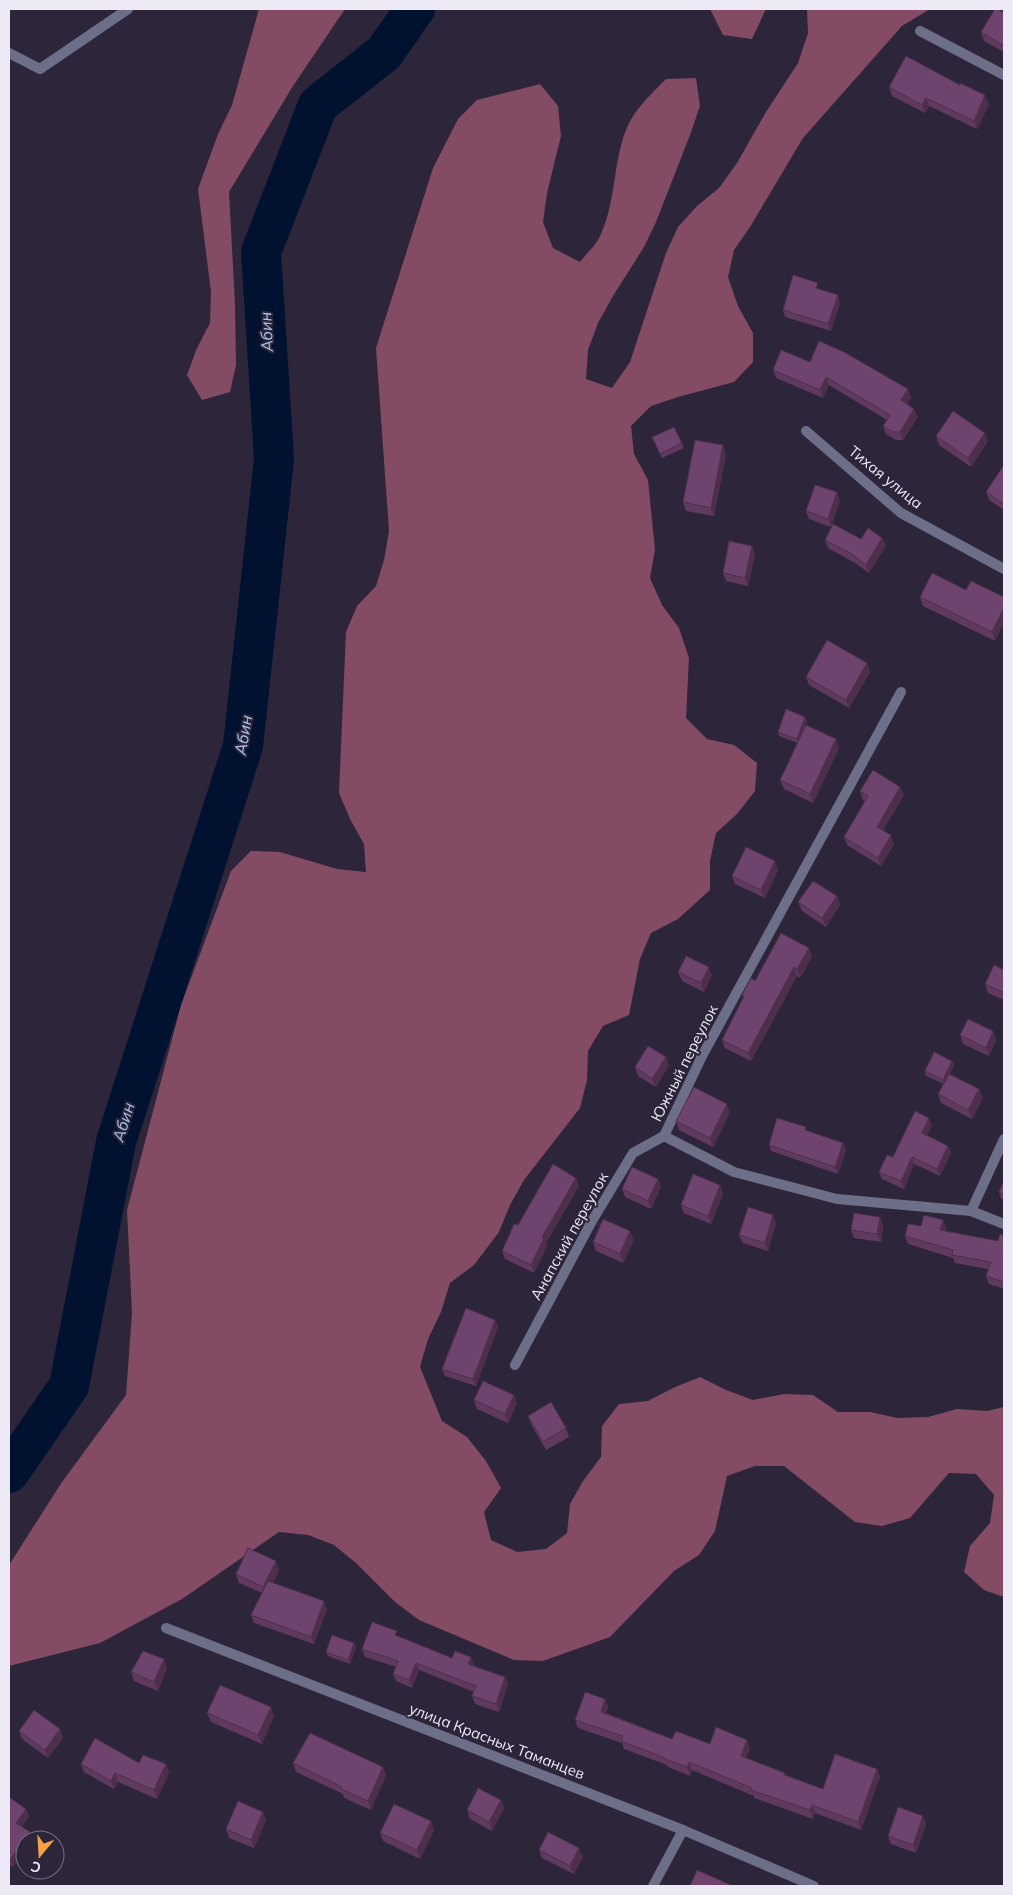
<svg xmlns="http://www.w3.org/2000/svg" width="1013" height="1895" font-family="Mulish,sans-serif">
	<style>
		.forest { fill: #844b64 }
		.lines { fill: none; stroke-linecap: round; stroke-linejoin: round }
		.river { stroke: #00122f; stroke-width: 40 }
		.street { stroke: #6c6f87; stroke-width: 10 }
		.wall { fill: #5f3a5e }
		.shaded-wall { fill: #4d2f4c }
		.building { fill: #6e436d; stroke: #4d2f4c }
		.labels { text-anchor: middle; dominant-baseline: central; stroke-width: 4; stroke-linejoin: round; paint-order: stroke }
		.street-label { font-size: 15px; fill: #eee9f7; stroke: #2d2539 }
		.water-label { font-size: 16px; font-style: italic; fill: #a8caf3; stroke: #2d2539 }
	</style>
	<rect width="100%" height="100%" fill="#2d2539"/>
	<!-- forest -->
	<g class="forest">
		<polygon points="259,9 345,9 293,86 229,192 235,304 236,365 230,392 202,400 187,375 197,348 210,323 211,292 198,189 218,134 232,105"/>
		<polygon points="710,9 766,9 752,39 723,35"/>
		<path d="M807 9H930L902 26 803 138 750 227 734 250 728 277 738 306 753 333V362L734 382 678 397 651 406 631 426 634 454 648 480 655 550 650 578 662 605 679 628 689 658 686 718 707 739 734 745 757 763 755 791 737 814 716 833 710 861V890L678 919 651 933 640 959 629 1015 603 1026 588 1051 587 1080 580 1108 524 1180 510 1205 499 1232 474 1265 450 1283 441 1312 428 1339 420 1367 442 1421 467 1437 486 1461 501 1488 484 1512 491 1540 517 1552 546 1549 567 1533 570 1504 583 1481 601 1457 602 1426 619 1404 648 1401 673 1388 700 1377 726 1390 753 1400 784 1394 813 1395 838 1412H870L898 1418 928 1417 957 1409 987 1411 1004 1407V1597L984 1590 964 1572 970 1546 990 1523 994 1495 976 1474 949 1473 910 1518 882 1526 855 1522 784 1466H755L727 1476 715 1531 699 1555 674 1571 610 1637 543 1661 514 1660 419 1620 395 1602 356 1563 334 1545 308 1535 279 1532 182 1599 100 1643 9 1666V1565L62 1482 126 1395 132 1313 127 1210 181 1005 231 871 251 851 280 852 337 869 366 872 364 844 350 819 339 793 346 632 357 606 376 586 384 560 389 531 376 348 433 168 458 119 477 100 540 84 558 106 561 136 547 193 543 222 553 248 580 262C586 254 595 246 599 238 617 204 612 158 629 123 638 106 653 92 666 79L696 78 700 106 690 135 656 222 644 247 613 296 598 323 588 350 586 379 612 388 630 362 666 253 678 227 697 206 719 188 737 163 766 112 798 63 808 33Z"/>
	</g>
	<g class="lines">
		<!-- river -->
		<polyline class="river" points="9,1473 69,1386 116,1142 243,746 274,459 261,252 318,105 384,53 415,9"/>
		<!-- street -->
		<g class="street">
			<polyline points="920,31 1004,75"/>
			<polyline points="9,53 40,69 128,9"/>
			<polyline points="806,431 901,513 1004,569"/>
			<polyline points="664,1136 702,1056 901,692"/>
			<polyline points="664,1136 734,1172 837,1199 971,1211 1004,1224"/>
			<polyline points="971,1211 1004,1139"/>
			<polyline points="515,1365 592,1221 633,1153 664,1136"/>
			<polyline points="166,1628 683,1830 814,1886"/>
			<polyline points="653,1886 683,1830"/>
		</g>
	</g>
	<!-- wall -->
	<g class="wall">
		<polygon points="1004,13 1004,52 984,41 981,32"/>
		<polygon points="960,85 989,104 977,129 929,106 925,113 892,96 889,87"/>
		<polygon points="840,303 831,331 785,317 783,310"/>
		<polygon points="810,362 911,398 907,404 918,417 903,440 896,440 886,434 883,426 887,420 829,385 823,398 776,378 773,370"/>
		<polygon points="936,436 988,441 971,467 939,445"/>
		<polygon points="652,437 682,443 684,448 662,458"/>
		<polygon points="726,454 714,516 686,511 683,502"/>
		<polygon points="1004,467 1004,510 989,500 986,492"/>
		<polygon points="840,501 831,527 809,519 806,511"/>
		<polygon points="882,538 886,546 869,573 855,563 828,548 825,540 861,539"/>
		<polygon points="755,554 748,586 726,581 723,573"/>
		<polygon points="966,590 1004,597 1004,623 995,641 923,606 920,597"/>
		<polygon points="870,672 849,708 809,685 806,677"/>
		<polygon points="807,721 802,734 836,739 839,748 813,803 784,789 780,780 798,743 779,736 778,732"/>
		<polygon points="860,791 904,795 883,830 894,844 881,866 847,845 844,837 865,801 863,800"/>
		<polygon points="778,870 765,898 735,884 732,876"/>
		<polygon points="837,896 840,905 826,927 802,911 798,902"/>
		<polygon points="812,957 800,978 797,976 751,1061 725,1048 722,1040 743,998 742,995 755,981"/>
		<polygon points="1004,970 1004,1000 988,993 985,984"/>
		<polygon points="678,972 712,975 704,992 682,981"/>
		<polygon points="993,1031 996,1040 989,1056 963,1044 960,1035"/>
		<polygon points="952,1061 954,1065 950,1074 979,1089 983,1098 972,1119 941,1103 938,1094 944,1084 926,1076 925,1071"/>
		<polygon points="669,1065 656,1087 638,1076 635,1067"/>
		<polygon points="730,1112 713,1147 679,1130 676,1121"/>
		<polygon points="932,1125 927,1135 948,1146 951,1153 940,1176 914,1164 904,1189 882,1179 879,1172 893,1157"/>
		<polygon points="808,1131 843,1143 846,1150 838,1174 771,1151 769,1145"/>
		<polygon points="658,1179 661,1187 651,1209 625,1197 622,1189"/>
		<polygon points="1004,1180 1004,1200 1001,1199 999,1192"/>
		<polygon points="720,1185 723,1194 711,1224 684,1213 681,1205"/>
		<polygon points="579,1186 546,1243 547,1246 534,1273 505,1259 502,1251 518,1225"/>
		<polygon points="880,1217 883,1226 881,1242 854,1238 851,1230"/>
		<polygon points="943,1220 946,1228 945,1231 998,1241 1004,1236 1004,1289 989,1284 986,1276 988,1269 955,1263 953,1258 908,1244 905,1236 921,1226"/>
		<polygon points="776,1223 768,1251 743,1243 739,1235"/>
		<polygon points="634,1240 623,1263 596,1251 593,1242"/>
		<polygon points="495,1320 498,1327 476,1386 445,1376 442,1369"/>
		<polygon points="474,1400 517,1403 508,1423 477,1409"/>
		<polygon points="528,1416 566,1428 569,1437 546,1450 531,1424"/>
		<polygon points="279,1570 273,1583 327,1609 314,1644 254,1623 251,1615 262,1593 239,1583 236,1574"/>
		<polygon points="399,1637 452,1658 474,1665 474,1666 508,1684 499,1712 475,1704 472,1696 474,1692 419,1670 412,1688 396,1681 393,1674 396,1667 365,1657 362,1649"/>
		<polygon points="354,1643 356,1647 350,1664 328,1656 326,1652"/>
		<polygon points="167,1668 158,1691 134,1681 131,1672"/>
		<polygon points="605,1699 608,1707 606,1713 672,1739 750,1748 746,1758 785,1773 786,1775 823,1789 877,1769 880,1777 861,1830 815,1813 813,1819 754,1798 754,1796 692,1770 690,1776 668,1767 667,1765 624,1749 622,1743 578,1728 575,1720"/>
		<polygon points="207,1713 274,1715 262,1744 211,1722"/>
		<polygon points="60,1729 63,1738 48,1758 22,1739 19,1731"/>
		<polygon points="139,1763 166,1764 169,1773 157,1799 118,1782 114,1789 84,1772 81,1764"/>
		<polygon points="293,1763 383,1767 386,1775 371,1810 344,1798 343,1794 296,1772"/>
		<polygon points="9,1797 26,1809 29,1816 22,1826 32,1839 13,1867 9,1864"/>
		<polygon points="501,1800 504,1808 492,1831 470,1819 467,1810"/>
		<polygon points="263,1812 266,1820 254,1848 229,1838 226,1829"/>
		<polygon points="923,1816 926,1824 916,1853 891,1844 888,1836"/>
		<polygon points="431,1821 434,1830 420,1859 383,1841 380,1833"/>
		<polygon points="539,1850 583,1857 574,1874 542,1858"/>
	</g>
	<!-- shaded-wall -->
	<g class="shaded-wall">
		<polygon points="985,95 989,104 977,129 974,121"/>
		<polygon points="926,98 929,106 925,113 922,105"/>
		<polygon points="838,295 840,303 831,331 828,324"/>
		<polygon points="826,377 829,385 823,398 820,390"/>
		<polygon points="908,389 911,398 904,409 901,400"/>
		<polygon points="914,409 918,417 903,440 900,432"/>
		<polygon points="985,433 988,441 971,467 968,458"/>
		<polygon points="723,445 726,454 714,516 711,508"/>
		<polygon points="837,492 840,501 831,527 828,519"/>
		<polygon points="882,538 886,546 869,573 866,565"/>
		<polygon points="752,546 755,554 748,586 745,578"/>
		<polygon points="1004,608 1004,623 995,641 992,632"/>
		<polygon points="867,663 870,672 849,708 846,700"/>
		<polygon points="805,717 807,721 799,743 797,739"/>
		<polygon points="836,739 839,748 813,803 810,794"/>
		<polygon points="900,787 904,795 880,835 877,827"/>
		<polygon points="891,835 894,844 881,866 878,858"/>
		<polygon points="775,861 778,870 765,898 761,890"/>
		<polygon points="837,896 840,905 826,927 822,918"/>
		<polygon points="809,948 812,957 800,978 797,969"/>
		<polygon points="709,967 712,975 704,992 701,983"/>
		<polygon points="794,967 797,976 751,1061 748,1053"/>
		<polygon points="993,1031 996,1040 989,1056 986,1048"/>
		<polygon points="666,1057 669,1065 656,1087 652,1079"/>
		<polygon points="952,1061 954,1065 944,1085 943,1080"/>
		<polygon points="979,1089 983,1098 972,1119 968,1110"/>
		<polygon points="727,1104 730,1112 713,1147 710,1138"/>
		<polygon points="929,1118 932,1125 925,1140 922,1133"/>
		<polygon points="843,1143 846,1150 838,1174 835,1167"/>
		<polygon points="948,1146 951,1153 940,1176 937,1169"/>
		<polygon points="912,1157 914,1164 904,1189 901,1181"/>
		<polygon points="576,1178 579,1186 546,1243 547,1246 534,1273 531,1265 542,1237"/>
		<polygon points="658,1179 661,1187 651,1209 648,1201"/>
		<polygon points="720,1185 723,1194 711,1224 708,1216"/>
		<polygon points="773,1215 776,1223 768,1251 765,1243"/>
		<polygon points="880,1217 883,1226 881,1242 877,1234"/>
		<polygon points="943,1220 946,1228 943,1239 940,1230"/>
		<polygon points="630,1231 634,1240 623,1263 620,1254"/>
		<polygon points="495,1320 498,1327 476,1386 473,1379"/>
		<polygon points="514,1395 517,1403 508,1423 505,1414"/>
		<polygon points="276,1561 279,1570 266,1595 263,1587"/>
		<polygon points="324,1601 327,1609 314,1644 311,1637"/>
		<polygon points="354,1643 356,1647 350,1664 348,1660"/>
		<polygon points="471,1657 474,1665 471,1672 468,1664"/>
		<polygon points="164,1659 167,1668 158,1691 154,1682"/>
		<polygon points="416,1663 419,1670 412,1688 409,1680"/>
		<polygon points="505,1677 508,1684 499,1712 496,1704"/>
		<polygon points="605,1699 608,1707 604,1720 601,1712"/>
		<polygon points="271,1707 274,1715 262,1744 258,1735"/>
		<polygon points="60,1729 63,1738 48,1758 45,1750"/>
		<polygon points="747,1740 750,1748 744,1764 741,1756"/>
		<polygon points="689,1762 692,1770 690,1776 687,1767"/>
		<polygon points="166,1764 169,1773 157,1799 154,1790"/>
		<polygon points="383,1767 386,1775 371,1810 368,1801"/>
		<polygon points="877,1769 880,1777 861,1830 858,1822"/>
		<polygon points="115,1773 118,1782 114,1789 111,1781"/>
		<polygon points="501,1800 504,1808 492,1831 489,1822"/>
		<polygon points="812,1805 815,1813 813,1819 810,1810"/>
		<polygon points="26,1809 29,1816 19,1830 16,1823"/>
		<polygon points="263,1812 266,1820 254,1848 251,1840"/>
		<polygon points="923,1816 926,1824 916,1853 913,1845"/>
		<polygon points="431,1821 434,1830 420,1859 417,1850"/>
		<polygon points="30,1832 32,1839 32,1840 25,1840 25,1850 13,1867 10,1860"/>
		<polygon points="579,1848 583,1857 574,1874 570,1866"/>
	</g>
	<!-- building -->
	<g class="building">
		<polygon points="995,9 998,9 1004,13 1004,46 981,32"/>
		<polygon points="906,56 960,85 960,83 985,95 974,121 926,98 922,105 889,87"/>
		<polygon points="793,275 818,283 816,288 838,295 828,324 783,310"/>
		<polygon points="819,341 844,352 908,389 901,400 914,409 900,432 893,432 883,426 890,415 826,377 820,390 773,370 781,350 810,362"/>
		<polygon points="953,411 985,433 968,458 936,436"/>
		<polygon points="674,427 682,443 660,454 652,437"/>
		<polygon points="695,440 723,445 711,508 683,502"/>
		<polygon points="1003,466 1004,467 1004,504 986,492"/>
		<polygon points="815,485 837,492 828,519 806,511"/>
		<polygon points="833,524 861,539 868,528 882,538 866,565 852,554 825,540"/>
		<polygon points="729,541 752,546 745,578 723,573"/>
		<polygon points="932,573 966,590 971,581 1004,597 1004,608 992,632 920,597"/>
		<polygon points="827,640 867,663 846,700 806,677"/>
		<polygon points="786,709 805,717 797,739 778,732"/>
		<polygon points="806,725 836,739 810,794 780,780"/>
		<polygon points="873,770 900,787 877,827 891,835 878,858 844,837 868,796 860,791"/>
		<polygon points="746,847 775,861 761,890 732,876"/>
		<polygon points="813,881 837,896 822,918 798,902"/>
		<polygon points="781,933 809,948 797,969 794,967 748,1053 722,1040 744,996 742,995 751,978 755,981"/>
		<polygon points="686,956 709,967 701,983 678,972"/>
		<polygon points="994,965 1004,970 1004,993 985,984"/>
		<polygon points="968,1019 993,1031 986,1048 960,1035"/>
		<polygon points="648,1046 666,1057 652,1079 635,1067"/>
		<polygon points="934,1052 952,1061 943,1080 925,1071"/>
		<polygon points="949,1074 979,1089 968,1110 938,1094"/>
		<polygon points="694,1087 727,1104 710,1138 676,1121"/>
		<polygon points="915,1111 929,1118 922,1133 948,1146 937,1169 912,1157 901,1181 879,1172 887,1155 893,1157"/>
		<polygon points="777,1118 806,1127 805,1130 843,1143 835,1167 769,1145"/>
		<polygon points="553,1164 576,1178 542,1237 544,1238 531,1265 502,1251 514,1224 518,1225"/>
		<polygon points="632,1167 658,1179 648,1201 622,1189"/>
		<polygon points="693,1174 720,1185 708,1216 681,1205"/>
		<polygon points="1004,1180 1004,1195 999,1192"/>
		<polygon points="748,1207 773,1215 765,1243 739,1235"/>
		<polygon points="854,1213 880,1217 877,1234 851,1230"/>
		<polygon points="924,1215 943,1220 940,1230 998,1241 1000,1234 1004,1236 1004,1282 986,1276 991,1262 952,1255 953,1250 905,1236 908,1224 921,1226"/>
		<polygon points="603,1219 630,1231 620,1254 593,1242"/>
		<polygon points="466,1308 495,1320 473,1379 442,1369"/>
		<polygon points="483,1381 514,1395 505,1414 474,1400"/>
		<polygon points="551,1402 566,1428 543,1442 528,1416"/>
		<polygon points="248,1548 276,1561 263,1587 236,1574"/>
		<polygon points="268,1581 324,1601 311,1637 251,1615"/>
		<polygon points="372,1622 397,1631 395,1635 452,1658 455,1651 471,1657 468,1664 505,1677 496,1704 472,1696 476,1686 416,1663 409,1680 393,1674 398,1661 362,1649"/>
		<polygon points="332,1635 354,1643 348,1660 326,1652"/>
		<polygon points="143,1651 164,1659 154,1682 131,1672"/>
		<polygon points="220,1685 271,1707 258,1735 207,1713"/>
		<polygon points="585,1692 605,1699 601,1712 672,1739 676,1731 710,1744 716,1727 747,1740 741,1756 785,1773 784,1775 823,1789 835,1754 877,1769 858,1822 812,1805 810,1810 751,1790 752,1788 689,1762 687,1767 665,1759 665,1758 621,1741 623,1736 575,1720"/>
		<polygon points="34,1710 60,1729 45,1750 19,1731"/>
		<polygon points="310,1733 383,1767 368,1801 341,1789 342,1787 293,1763"/>
		<polygon points="95,1738 139,1763 143,1755 166,1764 154,1790 115,1773 111,1781 81,1764"/>
		<polygon points="478,1788 501,1800 489,1822 467,1810"/>
		<polygon points="9,1797 26,1809 16,1823 30,1832 10,1860 9,1859"/>
		<polygon points="238,1801 263,1812 251,1840 226,1829"/>
		<polygon points="394,1804 431,1821 417,1850 380,1833"/>
		<polygon points="898,1807 923,1816 913,1845 888,1836"/>
		<polygon points="548,1832 579,1848 570,1866 539,1850"/>
		<polygon points="697,1870 733,1886 690,1886"/>
	</g>
	<g class="labels">
		<!-- street labels -->
		<g class="street-label">
			<text transform="translate(886 477) rotate(39)">Тихая улица</text>
			<text transform="translate(684 1063) rotate(-63)">Южный переулок</text>
			<text transform="translate(569 1236) rotate(-61)">Анапский переулок</text>
			<text transform="translate(497 1741) rotate(21)">улица Красных Таманцев</text>
		</g>
		<!-- water labels -->
		<g class="water-label">
			<text transform="translate(266 332) rotate(-93)">Абин</text>
			<text transform="translate(243 735) rotate(-80)">Абин</text>
			<text transform="translate(123 1122) rotate(-73)">Абин</text>
		</g>
	</g>
	<!-- border -->
	<rect width="1013" height="1895" fill="none" stroke="#eee9f7" stroke-width="20"/>
	<!-- north arrow -->
	<g transform="translate(40 1855) rotate(198)"><circle r="24" fill="#2d2539" stroke="#7a7385"/>
	<path d="M0-4L9 19L0 12L-9 19Z" fill="#f5a346"/>
	<text y="-8" font-size="14" font-weight="bold" text-anchor="middle" fill="#eee9f7">С</text>
	</g>
</svg>
